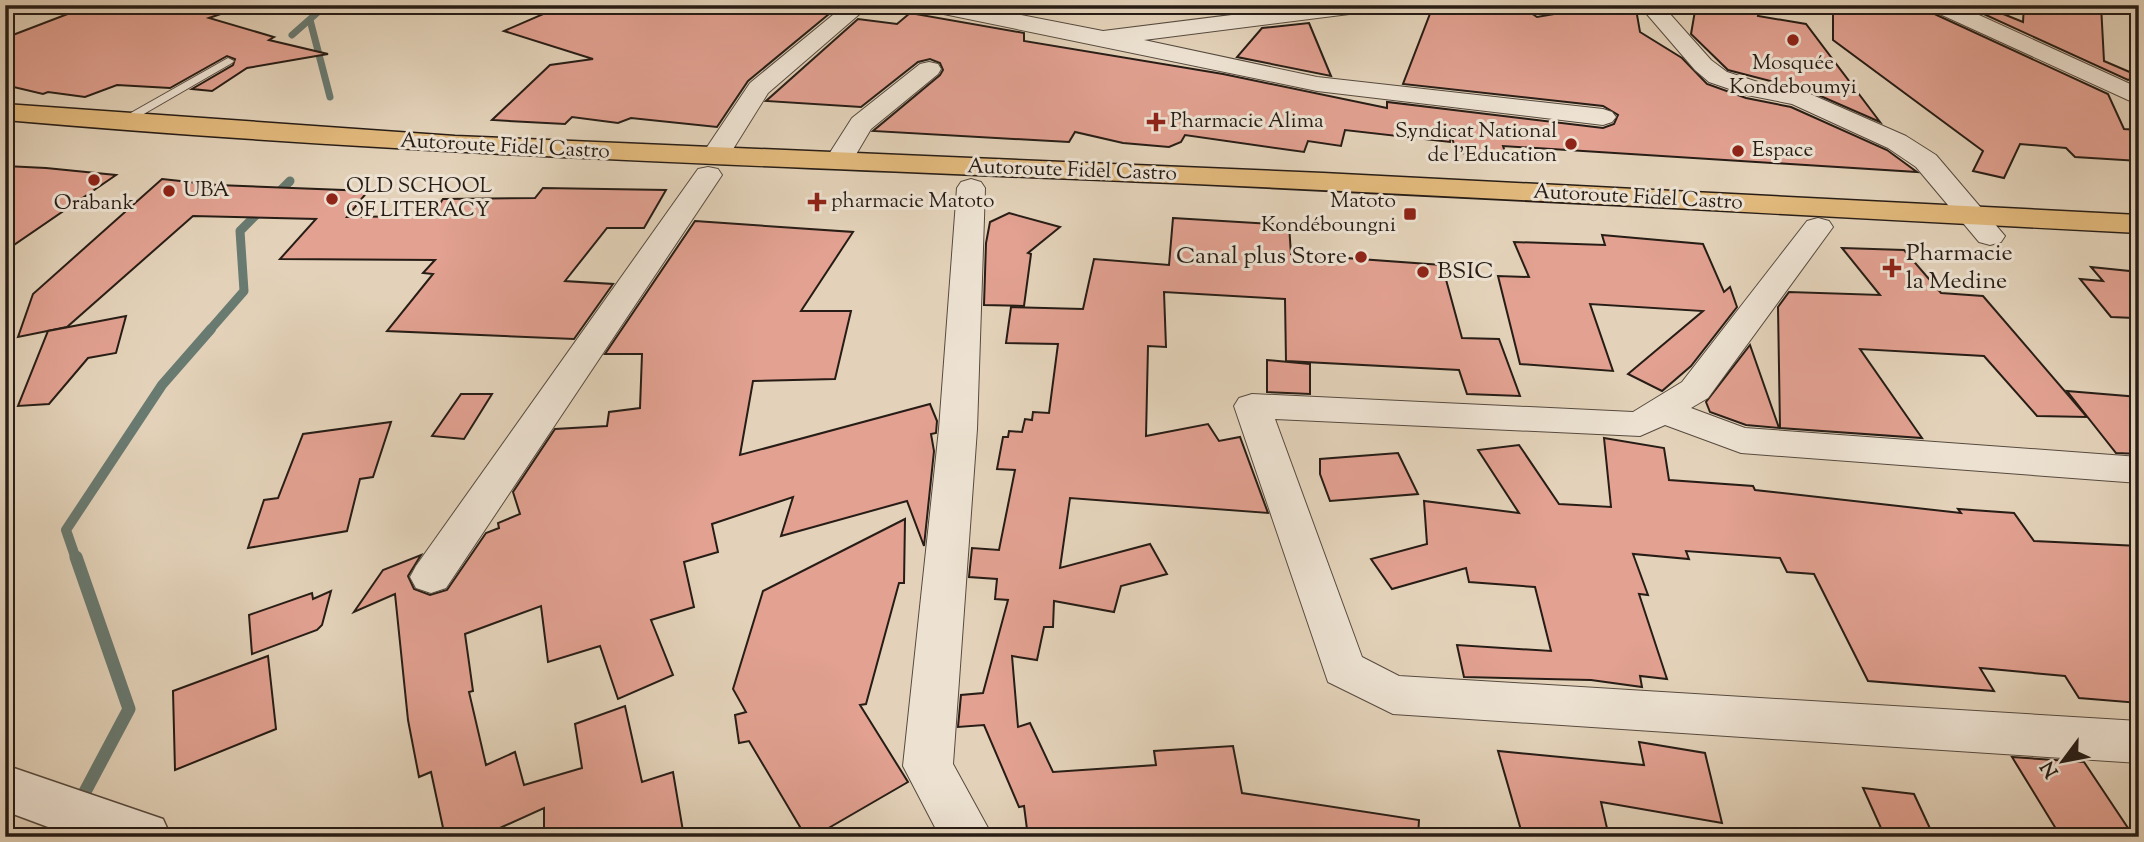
<svg xmlns="http://www.w3.org/2000/svg" width="2144" height="842" font-family="'Sorts Mill Goudy',serif">
	<style>
		.lines { fill: none; stroke-linecap: round; stroke-linejoin: round }
		.stream-far3 { stroke: #697a71; stroke-width: 7 }
		.stream-far2 { stroke: #697a71; stroke-width: 9 }
		.stream-far1 { stroke: #697a71; stroke-width: 10 }
		.stream { stroke: #697a71; stroke-width: 13 }
		.building { fill: #e2a191; stroke: #271d16; stroke-width: 2 }
		.service-casing { stroke: #564a3f; stroke-width: 2 }
		.minor-casing { stroke: #564a3f; stroke-width: 2 }
		.tertiary-casing { stroke: #564a3f; stroke-width: 3 }
		.trunk-casing { stroke: #271d16; stroke-width: 3 }
		.service { fill: #ede2d2; fill-rule: evenodd }
		.minor { fill: #ede2d2; fill-rule: evenodd }
		.tertiary { fill: #ede2d2; fill-rule: evenodd }
		.trunk { fill: #e2b97c; fill-rule: evenodd }
		.poi-dot { fill: #8f2418; stroke: #ede2d2; stroke-width: 2.5 }
		.labels { text-anchor: middle; dominant-baseline: central; stroke-width: 6; stroke-linejoin: round; paint-order: stroke }
		.far-poi-label { font-size: 21px; fill: #271d16; stroke: #ede2d2; text-anchor: start }
		.far-street-label { font-size: 21px; fill: #271d16; stroke: #ede2d2 }
		.poi-label { font-size: 24px; fill: #271d16; stroke: #ede2d2; text-anchor: start }
	</style>
	<rect width="100%" height="100%" fill="#e3d2b9"/>
	<filter id="stains"><feTurbulence type="fractalNoise" baseFrequency=".00286" numOctaves="4"/><feColorMatrix values="0 0 0 0 .2 0 0 0 0 .09 0 0 0 0 .02 0 0 0 .5 -.17"/></filter>
	<radialGradient id="worn" r=".72"><stop offset=".6" stop-color="#630" stop-opacity="0"/><stop offset="1" stop-color="#630" stop-opacity=".3"/></radialGradient>
	<g class="lines">
		<!-- stream-far3 -->
		<g class="stream-far3">
			<polyline points="310,20 330,97"/>
			<polyline points="292,35 326,5"/>
		</g>
		<!-- stream-far2 -->
		<g class="stream-far2">
			<polyline points="274,197 290,181"/>
			<polyline points="209,331 244,291 240,231 263,208"/>
		</g>
		<!-- stream-far1 -->
		<polyline class="stream-far1" points="76,559 66,530 162,385 211,329"/>
		<!-- stream -->
		<polyline class="stream" points="76,557 129,709 79,803"/>
	</g>
	<!-- building -->
	<g class="building">
		<polygon points="91,5 234,5 235,9 209,18 274,37 269,40 328,54 247,68 212,91 192,89 233,65 235,59 227,56 170,88 117,85 85,97 48,92 43,94 5,85 5,38"/>
		<polygon points="564,5 835,5 825,14 829,14 748,81 717,127 631,118 618,123 572,117 565,124 492,120 550,65 593,59 504,31"/>
		<polygon points="1519,5 1537,17 1601,6 1636,9 1640,32 1682,58 1707,84 1746,98 1791,107 1887,150 1917,172 1503,146 1506,155 1457,153 1451,135 1450,142 1345,130 1341,146 1308,141 1304,152 1185,135 1181,142 1169,147 1123,143 1075,132 1069,142 873,131 940,75 943,70 940,63 930,59 918,62 861,107 766,101 858,19 897,24 910,13 1024,33 1024,41 1223,74 1387,108 1387,102 1603,128 1614,124 1618,115 1603,106 1403,84 1433,6"/>
		<polygon points="1696,5 1759,12 1758,16 1806,24 1880,122 1809,91 1728,70 1691,34"/>
		<polygon points="1897,5 1926,5 1930,12 2108,94 2124,129 2139,130 2139,161 2075,157 2066,148 2020,144 2004,178 1973,171 1983,151 1833,40 1833,11"/>
		<polygon points="1964,5 1981,5 2023,22 2024,5 2101,5 2104,61 2139,76 2128,80"/>
		<polygon points="1309,23 1331,76 1237,57 1262,28"/>
		<polygon points="5,166 46,168 116,175 5,251"/>
		<polygon points="162,179 217,185 368,191 347,217 431,216 443,199 535,198 543,188 666,190 644,228 607,228 565,281 613,284 574,339 387,331 433,274 423,273 435,260 280,259 316,219 193,216 67,327 18,337 33,294"/>
		<polygon points="1009,213 1060,227 1028,253 1031,254 1024,306 984,305 986,243 990,222"/>
		<polygon points="1173,218 1289,225 1291,254 1442,265 1462,338 1499,339 1520,396 1467,394 1459,370 1286,361 1285,299 1164,292 1166,347 1148,346 1146,436 1208,424 1219,441 1240,437 1268,513 1070,498 1060,568 1150,544 1167,574 1121,586 1114,612 1054,601 1053,627 1044,627 1037,660 1012,656 1018,727 1030,723 1053,772 1156,765 1154,751 1233,746 1242,793 1419,820 1418,837 1028,837 1024,806 1019,807 984,725 958,727 961,695 983,693 1008,600 995,599 997,579 969,577 972,548 999,550 1015,470 997,469 1003,437 1008,437 1009,431 1022,432 1025,419 1032,420 1033,412 1049,413 1058,344 1006,343 1011,307 1083,309 1094,259 1169,265"/>
		<polygon points="695,221 853,232 801,311 851,311 835,379 753,381 740,455 930,404 937,421 936,433 931,434 934,451 924,546 907,501 781,536 793,497 712,524 718,552 684,562 694,607 651,620 673,675 618,699 600,646 548,662 541,606 465,634 473,691 469,692 486,765 515,752 524,785 582,768 575,724 625,706 642,782 673,772 684,837 544,837 544,808 480,837 445,837 431,772 419,777 408,720 395,594 354,612 383,570 421,555 408,576 414,589 430,595 447,590 486,533 499,528 498,523 520,514 513,492 555,429 607,426 609,412 640,408 642,354 605,354"/>
		<polygon points="1602,235 1703,244 1724,292 1730,287 1737,307 1691,366 1662,391 1628,374 1703,311 1590,304 1613,371 1520,364 1498,276 1529,277 1514,242 1605,245"/>
		<polygon points="1842,248 1904,250 1941,293 1983,296 2087,417 2037,416 1984,356 1860,349 1922,438 1780,428 1778,307 1789,292 1880,295"/>
		<polygon points="2091,267 2139,272 2139,323 2134,318 2111,317 2080,279 2103,281"/>
		<polygon points="126,316 116,353 88,358 49,404 18,406 48,331"/>
		<polygon points="1750,345 1779,428 1746,425 1710,412 1706,402"/>
		<polygon points="1267,360 1310,364 1310,394 1267,392"/>
		<polygon points="2067,391 2139,397 2139,454 2116,453"/>
		<polygon points="461,394 492,394 464,439 432,436"/>
		<polygon points="391,422 373,477 360,479 347,531 248,548 264,500 278,498 303,434"/>
		<polygon points="1604,438 1664,448 1669,480 1753,486 1755,490 1961,513 1958,509 2014,513 2034,541 2139,546 2139,703 2079,698 2065,676 1980,668 1994,691 1868,681 1814,574 1787,572 1780,558 1686,551 1689,559 1633,554 1648,595 1639,594 1667,679 1640,676 1642,687 1591,680 1464,677 1457,645 1551,651 1535,587 1469,582 1466,568 1392,589 1371,559 1427,544 1424,501 1519,513 1478,450 1519,445 1559,504 1611,507"/>
		<polygon points="1398,453 1418,494 1330,501 1320,474 1320,459"/>
		<polygon points="905,519 904,583 899,583 866,704 860,705 908,782 813,837 806,837 749,741 739,743 735,715 746,712 733,689 763,591"/>
		<polygon points="331,591 322,625 317,630 252,654 249,615 312,593 313,599"/>
		<polygon points="268,656 276,729 175,770 173,691"/>
		<polygon points="1639,742 1705,753 1722,823 1601,802 1609,837 1523,837 1498,751 1644,765"/>
		<polygon points="2012,757 2084,762 2134,837 2061,837"/>
		<polygon points="1863,788 1914,794 1934,837 1885,837"/>
	</g>
	<g class="lines">
		<defs>
			<polygon id="service" points="228,58 234,61 232,63 123,126 113,123"/>
			<g id="minor">
				<polygon points="845,5 870,5 768,93 725,162 705,162 701,156 750,83"/>
				<polygon points="923,5 969,5 1103,31 1311,5 1376,5 1365,12 1144,40 1317,77 1603,109 1612,112 1616,117 1612,122 1603,125 1317,91 934,12"/>
				<polygon points="1639,5 1662,5 1711,60 1727,72 1761,83 1808,93 1906,136 1936,155 2005,236 2001,242 1990,245 1979,242 1916,167 1888,148 1792,104 1747,95 1709,82 1695,70"/>
				<polygon points="1928,5 1957,5 2139,88 2139,105 1931,10"/>
				<polygon points="929,62 938,64 941,69 938,74 871,129 848,168 828,168 824,162 852,118 920,64"/>
				<polygon points="708,167 718,169 722,175 446,588 431,593 416,588 410,577 416,566 698,169"/>
				<polygon points="971,179 981,182 985,188 977,429 953,764 993,837 940,837 903,766 939,429 957,188 961,182"/>
				<polygon points="1818,218 1829,221 1833,227 1708,398 1691,408 1745,428 2139,457 2139,483 1741,453 1665,425 1640,436 1275,419 1362,657 1399,676 2139,721 2139,763 1393,714 1328,682 1234,406 1239,398 1252,394 1633,412 1682,382 1807,221"/>
			</g>
			<polygon id="tertiary" points="5,765 163,819 171,837 75,837 5,811"/>
			<path id="trunk" d="M5 104 455 136 1323 173 2139 215V233C1824 217 1510 198 1195 184 798 167 401 155 5 120Z"/>
		</defs>
		<!-- service casing -->
		<use href="#service" class="service-casing"/>
		<!-- minor casing -->
		<use href="#minor" class="minor-casing"/>
		<!-- tertiary casing -->
		<use href="#tertiary" class="tertiary-casing"/>
		<!-- trunk casing -->
		<use href="#trunk" class="trunk-casing"/>
		<!-- service -->
		<use href="#service" class="service"/>
		<!-- minor -->
		<use href="#minor" class="minor"/>
		<!-- tertiary -->
		<use href="#tertiary" class="tertiary"/>
		<!-- trunk -->
		<use href="#trunk" class="trunk"/>
	</g>
	<!-- markers -->
	<g class="poi-dot">
		<circle cx="1793" cy="40" r="7"/>
		<path d="M1152.5 111.5h7v7h7v7h-7v7h-7v-7h-7v-7h7z"/>
		<circle cx="1571" cy="144" r="7"/>
		<circle cx="1738" cy="151" r="7"/>
		<circle cx="94" cy="180" r="7"/>
		<circle cx="169" cy="191" r="7"/>
		<circle cx="332" cy="199" r="7"/>
		<path d="M813.5 191.5h7v7h7v7h-7v7h-7v-7h-7v-7h7z"/>
		<rect x="1403" y="207" width="14" height="14" rx="3.5"/>
		<circle cx="1361" cy="257" r="7"/>
		<path d="M1888.5 257.5h7v7h7v7h-7v7h-7v-7h-7v-7h7z"/>
		<circle cx="1423" cy="272" r="7"/>
	</g>
	<g class="labels">
		<!-- far-poi labels -->
		<g class="far-poi-label">
			<text x="1793" y="64" text-anchor="middle">Mosquée<tspan x="1793" dy="24">Kondeboumyi</tspan></text>
			<text x="1170" y="122">Pharmacie Alima</text>
			<text x="1557" y="132" text-anchor="end">Syndicat National<tspan x="1557" dy="24">de l'Education</tspan></text>
			<text x="1752" y="151">Espace</text>
			<text x="346" y="187">OLD SCHOOL<tspan x="346" dy="24">OF LITERACY</tspan></text>
			<text x="183" y="191">UBA</text>
			<text x="831" y="202">pharmacie Matoto</text>
			<text x="1396" y="202" text-anchor="end">Matoto<tspan x="1396" dy="24">Kondéboungni</tspan></text>
			<text x="94" y="204" text-anchor="middle">Orabank</text>
		</g>
		<!-- far-street labels -->
		<g class="far-street-label">
			<text transform="translate(505 147) rotate(3)">Autoroute Fidel Castro</text>
			<text transform="translate(1072 171) rotate(2)">Autoroute Fidel Castro</text>
			<text transform="translate(1638 198) rotate(3)">Autoroute Fidel Castro</text>
		</g>
		<!-- poi labels -->
		<g class="poi-label">
			<text x="1906" y="254">Pharmacie<tspan x="1906" dy="28">la Medine</tspan></text>
			<text x="1347" y="257" text-anchor="end">Canal plus Store</text>
			<text x="1437" y="272">BSIC</text>
		</g>
	</g>
	<!-- margin -->
	<rect width="2144" height="842" fill="none" stroke="#e3d2b9" stroke-width="28"/>
	<rect x="7" y="7" width="2130" height="828" fill="none" stroke="#271d16" stroke-width="3.5"/>
	<rect x="14" y="14" width="2116" height="814" fill="none" stroke="#271d16" stroke-width="2"/>
	<!-- north arrow -->
	<g transform="translate(2063 761) rotate(238)" stroke="#ede2d2" stroke-width="5" paint-order="stroke">
	<path d="M0-5L12 26L0 18L-12 26Z" fill="#271d16"/>
	<text y="-10" font-size="19" font-weight="bold" text-anchor="middle" fill="#271d16">N</text>
	</g>
	<rect width="100%" height="100%" filter="url(#stains)"/>
	<rect width="100%" height="100%" fill="url(#worn)"/>
</svg>
